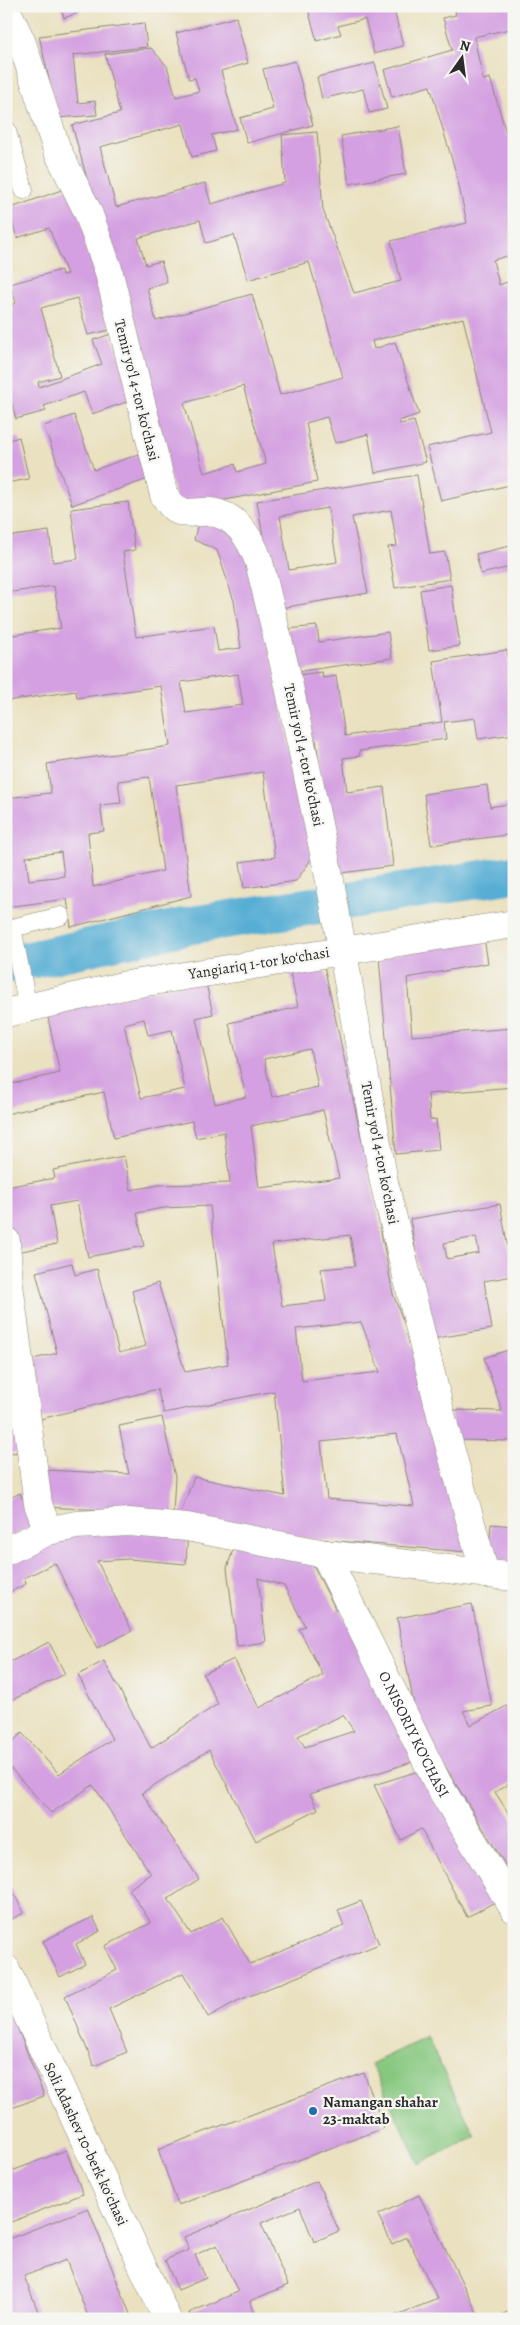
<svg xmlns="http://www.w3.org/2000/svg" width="520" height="2325" font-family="Alegreya,serif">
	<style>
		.green { fill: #87c880; stroke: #597a56 }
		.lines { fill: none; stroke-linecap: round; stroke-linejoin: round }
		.canal { stroke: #57aed4; stroke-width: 38 }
		.building { fill: #d4a0e1; fill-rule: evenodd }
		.service-casing { stroke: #8a8676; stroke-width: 19 }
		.minor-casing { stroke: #8a8676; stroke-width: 29 }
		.service { stroke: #fff; stroke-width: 18 }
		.minor { stroke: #fff; stroke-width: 28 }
		.poi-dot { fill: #1f6fb2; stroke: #f6f6f2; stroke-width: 2 }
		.labels { text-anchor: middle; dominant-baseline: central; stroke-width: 4.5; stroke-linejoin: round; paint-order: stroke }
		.street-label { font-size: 15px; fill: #2b2b2b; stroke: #f6f6f2 }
		.poi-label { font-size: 15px; font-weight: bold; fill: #2b2b2b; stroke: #f6f6f2; text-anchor: start }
	</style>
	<rect width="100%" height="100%" fill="#f6f6f2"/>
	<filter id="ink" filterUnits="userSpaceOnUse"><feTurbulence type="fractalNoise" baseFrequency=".02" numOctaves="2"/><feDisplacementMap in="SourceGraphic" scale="10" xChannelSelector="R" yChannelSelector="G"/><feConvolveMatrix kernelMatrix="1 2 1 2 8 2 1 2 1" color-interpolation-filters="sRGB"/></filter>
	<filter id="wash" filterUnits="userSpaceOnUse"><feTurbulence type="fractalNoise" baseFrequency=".0096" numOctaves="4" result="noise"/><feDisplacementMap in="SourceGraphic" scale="20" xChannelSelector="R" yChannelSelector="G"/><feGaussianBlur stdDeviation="1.12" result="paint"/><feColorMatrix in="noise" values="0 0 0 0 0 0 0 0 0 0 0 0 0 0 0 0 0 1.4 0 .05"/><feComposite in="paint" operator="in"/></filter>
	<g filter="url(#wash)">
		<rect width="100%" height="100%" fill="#eae1c0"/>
		<!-- green -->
		<polygon class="green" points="427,2037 475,2136 419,2164 371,2064"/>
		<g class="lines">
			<!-- canal -->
			<polyline class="canal" points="6,965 192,925 514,874"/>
		</g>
		<g id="blocks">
			<!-- building -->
			<g class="building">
				<polygon points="60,6 77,6 80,12 64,18"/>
				<polygon points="307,6 393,6 403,46 374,54 365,19 338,26 341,34 317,41"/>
				<path d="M454 6H514V28L474 37 483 80 490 78 507 136 514 135V272H509L507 256 493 260 499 285 507 282 514 312V484L441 501 427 447 491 432 463 318 372 341 374 349 395 342 419 414 399 421 400 424 414 421 426 462 375 473 368 434 335 443 327 417 306 423 317 482 179 509 72 125 120 113 105 54 151 48 167 66 176 97 199 91 195 78 189 79 176 33 236 17 248 63 221 71 237 129 212 135 216 151 192 157 183 124 100 147 116 207 205 183 211 204 285 183 282 135 317 132 323 210 354 293 401 281 391 241 467 223 456 173 430 86 392 97 384 70 452 50 443 18 456 15ZM200 220 206 243 234 235 248 280 309 262 343 377 280 395 252 294 156 321 147 288 167 282 161 261 146 265 138 238ZM243 386 266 464 237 472 235 464 204 473 184 403Z"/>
				<polygon points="144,23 147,47 73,55 78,103 95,101 97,115 58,118 39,36"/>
				<polygon points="295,61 313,125 247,143 240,118 273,109 263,69"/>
				<polygon points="375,63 387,109 369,113 363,89 322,99 317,77"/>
				<polygon points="398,126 406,174 349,184 341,136"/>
				<polygon points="73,186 110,330 88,335 77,298 41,308 60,376 38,382 39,387 102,364 93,340 111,334 135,399 92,414 84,392 44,406 46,411 16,419 6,383 6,306 16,303 10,284 61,270 62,275 67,274 49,228 17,238 8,209"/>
				<polygon points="74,415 94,470 145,452 154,477 72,505 44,426"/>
				<polygon points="19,437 29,479 6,483 6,441"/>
				<path d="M417 475 430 554 445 552 450 579 395 588 388 547 397 546 391 510 352 517 368 593 275 609 257 501ZM328 508 337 562 289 570 280 516Z"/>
				<path d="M128 502 135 550 123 552 136 637 214 626 218 651 241 648 234 601 217 550 194 540 198 522 223 525 242 542 260 597 312 858 296 881 244 888 240 862 275 857 263 772 176 785 191 896 71 927 67 899 6 907V798L51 793 47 764 170 746 161 686 77 698 76 691 6 701V636L61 628 54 586 6 593V537L49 531 53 562 78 559 71 509ZM238 674 243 705 186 713 181 682ZM149 777 163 871 93 887 88 833 104 831 100 805 121 803 118 781ZM61 852 64 876 29 880 26 857Z"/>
				<polygon points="514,545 514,583 510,567 481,574 476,554"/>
				<polygon points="451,585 460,646 429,650 420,590"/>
				<polygon points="317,626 319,642 388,632 392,658 294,672 288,629"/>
				<polygon points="507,650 514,700 514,734 478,739 475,718 444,722 446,739 359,751 360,756 343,758 347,792 384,787 393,866 335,874 316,740 307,741 297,675 322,672 323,678 336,676 345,736 442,722 433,661"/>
				<polygon points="487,785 490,807 514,803 514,834 431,845 424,794"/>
				<polygon points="484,938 488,963 407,978 412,1036 514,1028 514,1087 428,1094 430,1120 436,1119 439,1150 396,1154 379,957"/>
				<path d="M323 961 376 1205 393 1294 421 1368 466 1552 290 1537 180 1515 194 1477 285 1496 274 1391 164 1413 157 1389 37 1420 22 1362 57 1353 36 1272 72 1263 75 1275 97 1269 119 1353 146 1346 132 1291 158 1283 185 1372 228 1364 210 1206 163 1208 137 1213 144 1246 88 1257 77 1201 50 1206 57 1244 12 1253 6 1221V1187L55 1178 53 1170 124 1156 131 1190 159 1185 230 1183 224 1132 196 1138 192 1121 114 1138 104 1092 6 1114V1085L60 1073 47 1013 205 979 213 1014 196 1018 215 1104 246 1097 229 1023 298 1007 289 969ZM144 1019 148 1035 172 1030 185 1089 141 1098 124 1024ZM310 1049 318 1087 272 1097 264 1059ZM323 1110 339 1178 259 1188 251 1126ZM350 1235 355 1266 321 1269 326 1301 282 1306 272 1244ZM361 1322 380 1372 302 1381 296 1329ZM397 1434 414 1506 327 1499 321 1442Z"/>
				<path d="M500 1204 513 1276 484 1281 492 1329 431 1339 410 1219ZM476 1237 479 1253 447 1259 444 1243Z"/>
				<polygon points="514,1348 514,1441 451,1440 452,1410 502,1411 484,1358"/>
				<polygon points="6,1352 24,1451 6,1454"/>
				<polygon points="162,1417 175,1477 173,1513 43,1507 44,1470 129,1474 119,1426"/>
				<polygon points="20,1493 35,1525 6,1539 6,1500"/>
				<polygon points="491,1524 514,1526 514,1564 488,1562"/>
				<polygon points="188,1531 186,1564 129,1559 97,1561 132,1631 97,1648 55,1563 24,1578 26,1584 6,1594 6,1554 42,1537"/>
				<path d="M236 1541 313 1565 336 1610 339 1609 425 1758 310 1794 318 1809 256 1841 209 1750 142 1793 199 1879 168 1899 191 1934 223 1917 250 1964 344 1926 338 1910 361 1901 379 1944 237 2001 208 2017 183 1973 109 2009 127 2052 94 2066 65 1996 117 1970 105 1946 151 1923 129 1889 151 1874 93 1785 51 1813 6 1763V1747L22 1733 59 1774 112 1739 78 1675 104 1661 151 1748 218 1704 203 1674 234 1659 259 1708 323 1675 299 1629 305 1626 284 1586 258 1578 266 1642 237 1646 227 1568ZM343 1715 354 1731 305 1747 298 1736Z"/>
				<polygon points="472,1604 492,1706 463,1711 471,1725 514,1702 514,1781 495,1792 514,1822 514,1879 417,1720 397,1618"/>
				<polygon points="49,1642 65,1674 6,1703 6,1664"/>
				<polygon points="428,1768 495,1902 467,1917 421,1829 401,1840 374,1785"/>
				<polygon points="6,1878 24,1913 6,1922"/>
				<polygon points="93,1917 100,1931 76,1944 85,1964 60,1977 43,1941"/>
				<polygon points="6,1998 44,2096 6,2110"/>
				<polygon points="364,2073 384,2128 178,2205 158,2149"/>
				<polygon points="66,2150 83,2194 6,2224 6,2156 12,2171"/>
				<polygon points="317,2181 339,2231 314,2242 300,2207 261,2223 288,2285 250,2301 257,2319 191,2319 189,2313 238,2292 217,2245 195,2255 206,2278 178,2290 165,2260 189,2250 184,2237"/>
				<polygon points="419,2195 480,2319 386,2319 438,2299 407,2237 392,2244 378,2215"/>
				<polygon points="88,2208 132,2319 89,2319 66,2260 24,2276 41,2319 6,2319 6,2240"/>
				<polygon points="511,2310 514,2319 494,2319"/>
			</g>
		</g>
	</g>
	<g filter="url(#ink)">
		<use href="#blocks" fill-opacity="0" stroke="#8a8676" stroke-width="1"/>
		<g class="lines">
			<defs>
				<g id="service">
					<polyline points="6,128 24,190"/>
					<polyline points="12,928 61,916"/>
					<polyline points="6,929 12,928 28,1008"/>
				</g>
				<g id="minor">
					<path d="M6 9 22 43 57 150 88 212 108 269 164 495C168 501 172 508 179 511 188 515 201 511 210 512 237 515 251 539 259 562L286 672 330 881 384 1182 441 1415 485 1574"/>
					<polyline points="6,1013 127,985 514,924"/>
					<polyline points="6,1241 9,1284 38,1504 48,1531"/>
					<polyline points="6,1551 48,1531 76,1525 129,1522 187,1527 325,1554 514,1577"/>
					<path id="s1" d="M325 1554 438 1784 514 1909"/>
					<polyline points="6,1969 167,2319"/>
				</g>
			</defs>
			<!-- service casing -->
			<use href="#service" class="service-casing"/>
			<!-- minor casing -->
			<use href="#minor" class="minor-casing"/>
			<!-- service -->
			<use href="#service" class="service"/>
			<!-- minor -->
			<use href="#minor" class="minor"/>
		</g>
	</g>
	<!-- markers -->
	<circle class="poi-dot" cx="313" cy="2111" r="5"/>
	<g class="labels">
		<!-- street labels -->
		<g class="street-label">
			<text transform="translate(137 390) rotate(76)">Temir yoʻl 4-tor koʻchasi</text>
			<text transform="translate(304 755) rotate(78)">Temir yoʻl 4-tor koʻchasi</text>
			<text transform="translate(259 963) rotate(-9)">Yangiariq 1-tor koʻchasi</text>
			<text transform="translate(380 1153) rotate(79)">Temir yoʻl 4-tor koʻchasi</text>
			<text stroke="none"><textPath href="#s1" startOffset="201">O.NISORIY KO'CHASI</textPath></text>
			<text transform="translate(86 2144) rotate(65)">Soli Adashev 10-berk koʻchasi</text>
		</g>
		<!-- poi labels -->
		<g class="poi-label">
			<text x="323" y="2102">Namangan shahar<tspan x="323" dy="17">23-maktab</tspan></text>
		</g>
	</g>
	<!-- margin -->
	<rect width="520" height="2325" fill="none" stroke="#f6f6f2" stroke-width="25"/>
	<!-- north arrow -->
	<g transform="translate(462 58) rotate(14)" stroke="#f6f6f2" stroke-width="4" paint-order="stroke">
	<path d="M0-4L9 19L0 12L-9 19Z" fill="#2b2b2b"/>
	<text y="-8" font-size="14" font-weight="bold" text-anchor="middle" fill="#2b2b2b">N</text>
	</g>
</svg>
